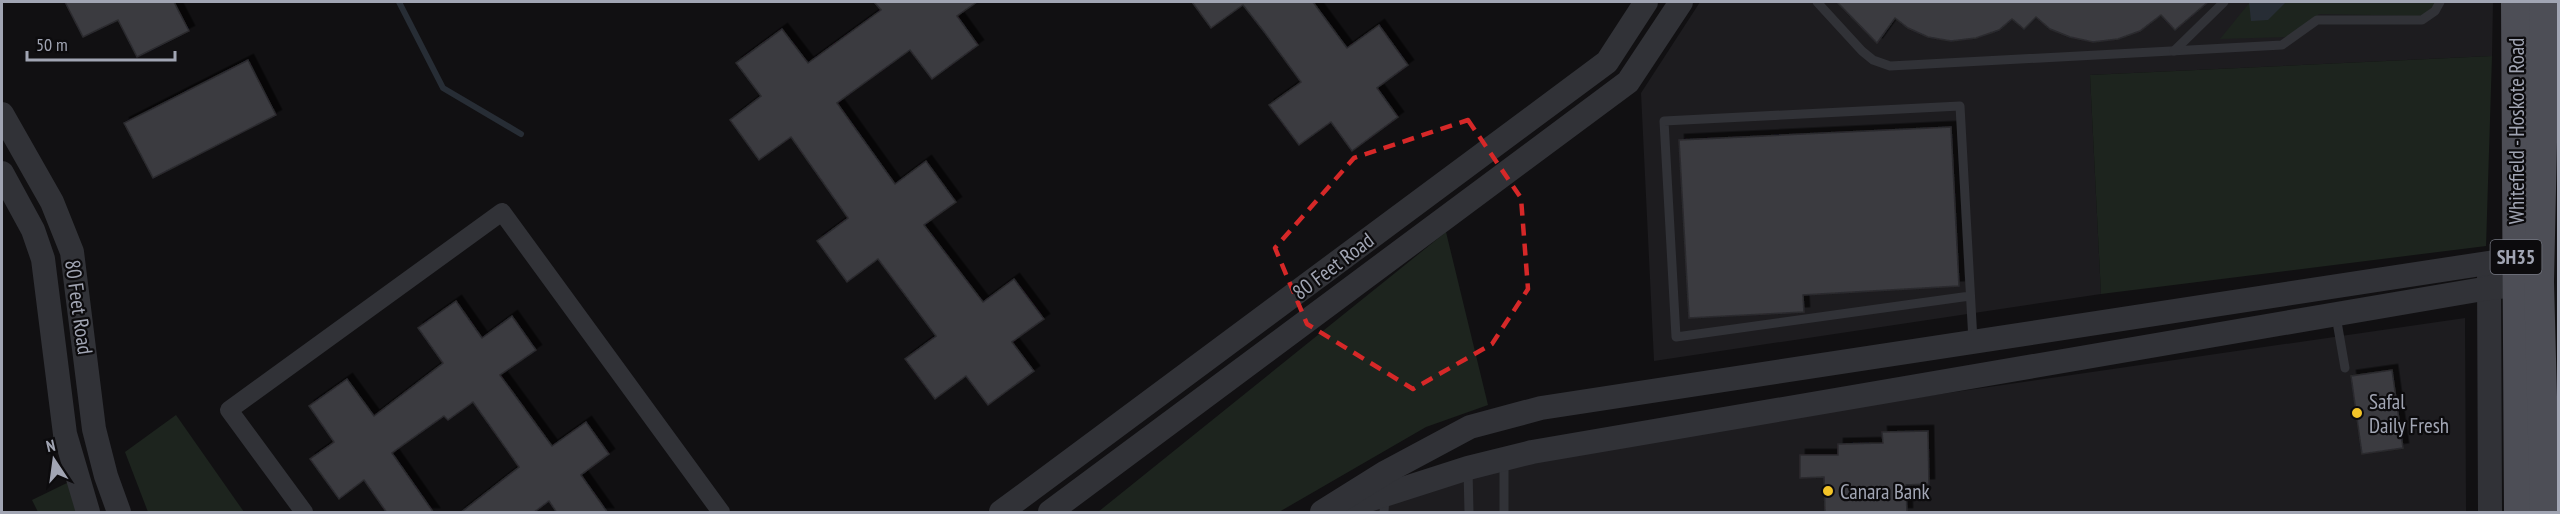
<svg xmlns="http://www.w3.org/2000/svg" width="2560" height="514" font-family="'PT Sans Narrow',sans-serif">
	<style>
		.built { fill: #1d1c1f }
		.green { fill: #1d241e }
		.water { fill: #272d35 }
		.lines { fill: none; stroke-linecap: round; stroke-linejoin: round }
		.stream { stroke: #272d35; stroke-width: 6 }
		.building { fill: #3a3a3f; stroke: #2b2a2e; stroke-width: 1.5; filter: url(#shadow) }
		.service { stroke: #313237; stroke-width: 9 }
		.minor { stroke: #313237; stroke-width: 18 }
		.tertiary { stroke: #313237; stroke-width: 24 }
		.primary { stroke: #4d4e56; stroke-width: 30 }
		.marked { fill: none; stroke: #d62828; stroke-width: 4.5; stroke-dasharray: 12 8; stroke-linejoin: round }
		.poi-dot { fill: #f3c428; stroke: #0c0b0d; stroke-width: 2 }
		.labels { text-anchor: middle; dominant-baseline: central; stroke-width: 4.5; stroke-linejoin: round; paint-order: stroke }
		.shield { fill: #0c0b0d; stroke: #747781; stroke-width: 1.5 }
		.shield-label { font-size: 20px; font-weight: bold; fill: #a1a5b3 }
		.street-label { font-size: 21px; fill: #a1a5b3; stroke: #0c0b0d }
		.poi-label { font-size: 21px; fill: #a1a5b3; stroke: #0c0b0d; text-anchor: start }
	</style>
	<defs>
		<filter id="shadow"><feDropShadow dx="5.5" dy="-5.5" stdDeviation="0" flood-color="#0009"/></filter>
	</defs>
	<rect width="100%" height="100%" fill="#111012"/>
	<!-- built -->
	<g class="built">
		<polygon points="1700,2 2493,2 2492,56 2090,75 2101,294 1654,361 1641,93"/>
		<polygon points="2465,318 2466,512 1341,512 1567,448"/>
	</g>
	<!-- green -->
	<g class="green">
		<polygon points="2250,2 2437,2 2423,16 2319,14 2292,37 2220,39"/>
		<polygon points="2492,56 2486,246 2101,294 2090,75"/>
		<polygon points="1446,232 1488,405 1426,427 1279,512 1098,512"/>
		<polygon points="176,415 244,512 148,512 125,452"/>
		<polygon points="73,480 88,512 38,512 32,500"/>
	</g>
	<!-- water -->
	<polygon class="water" points="2249,2 2286,2 2268,20 2251,21"/>
	<g class="lines">
		<!-- stream -->
		<polyline class="stream" points="399,2 443,88 521,134"/>
	</g>
	<!-- building -->
	<g class="building">
		<polygon points="65,2 174,2 189,31 137,57 118,20 83,37"/>
		<polygon points="874,2 977,2 957,16 978,45 932,79 910,50 837,103 895,184 926,161 956,202 924,225 983,302 1014,279 1044,319 1012,342 1034,371 988,405 966,376 935,399 905,359 936,336 878,259 847,282 817,241 848,218 791,137 759,160 730,120 761,96 736,63 782,29 808,63 881,10"/>
		<polygon points="1192,2 1313,2 1347,48 1379,25 1408,65 1377,88 1398,117 1352,151 1331,122 1299,145 1269,105 1301,82 1265,33 1243,5 1211,28"/>
		<polygon points="1837,2 2208,2 2175,30 2161,15 2140,31 2118,39 2093,42 2070,37 2050,29 2036,17 2024,29 2012,19 1999,30 1976,38 1951,41 1928,37 1908,28 1895,18 1877,43"/>
		<polygon points="248,60 276,115 153,178 124,123"/>
		<polygon points="1951,127 1959,286 1803,295 1804,312 1689,318 1679,140"/>
		<polygon points="456,301 482,338 512,316 536,350 500,375 552,446 586,422 609,454 581,475 608,513 557,513 549,501 533,513 460,513 519,467 473,402 448,420 444,416 392,453 434,513 387,513 364,480 339,499 310,459 334,442 309,406 347,379 374,416 443,363 418,328"/>
		<polygon points="2392,370 2403,448 2362,454 2351,376"/>
		<polygon points="1928,431 1929,484 1906,485 1907,513 1825,513 1824,477 1800,478 1800,455 1838,455 1838,444 1883,443 1882,432"/>
	</g>
	<g class="lines">
		<!-- service -->
		<g class="service">
			<polyline points="1817,2 1862,51 1873,60 1890,66 2282,45 2317,20 2422,20 2435,11 2440,2"/>
			<polyline points="2174,51 2224,2"/>
			<polyline points="1970,296 1676,337 1664,121 1960,106 1973,341"/>
			<polyline points="2336,316 2345,368"/>
			<polyline points="1468,470 1469,512"/>
			<polyline points="1384,512 1385,496"/>
			<polyline points="1504,512 1504,460"/>
		</g>
		<!-- minor -->
		<polyline class="minor" points="304,512 229,410 502,212 721,512"/>
		<!-- tertiary -->
		<g class="tertiary">
			<polyline points="2,114 52,202 72,252 94,429 106,476 119,512"/>
			<polyline points="2,173 33,230 43,259 65,434 88,512"/>
			<polyline points="2489,272 2490,512"/>
			<polyline points="1346,501 1356,504 1468,468 1532,452 2489,288 2533,283"/>
			<polyline points="1001,512 1607,62 1646,2"/>
			<polyline points="1050,512 1628,82 1681,2"/>
			<polyline points="1322,512 1386,472 1470,427 1541,408 2534,256"/>
		</g>
		<!-- primary -->
		<g class="primary">
			<polyline points="2516,2 2519,512"/>
			<polyline points="2545,512 2539,282 2545,2"/>
		</g>
	</g>
	<!-- marked area -->
	<path class="marked" d="M1468 120 1521 198 1528 289 1492 344 1413 389 1307 324 1275 248 1354 158Z"/>
	<!-- markers -->
	<g class="poi-dot">
		<circle cx="2357" cy="413" r="6"/>
		<circle cx="1828" cy="491" r="6"/>
	</g>
	<g class="labels">
		<!-- shield labels -->
		<rect class="shield" x="2490.5" y="240" width="51" height="34" rx="4.5"/>
		<g class="shield-label">
			<text x="2516" y="257">SH35</text>
		</g>
		<!-- street labels -->
		<g class="street-label">
			<text transform="translate(2516 131) rotate(-90)">Whitefield - Hoskote Road</text>
			<text transform="translate(1333 266) rotate(-37)">80 Feet Road</text>
			<text transform="translate(79 307) rotate(82)">80 Feet Road</text>
		</g>
		<!-- poi labels -->
		<g class="poi-label">
			<text x="2369" y="401">Safal<tspan x="2369" dy="24">Daily Fresh</tspan></text>
			<text x="1840" y="491">Canara Bank</text>
		</g>
	</g>
	<!-- border -->
	<rect width="2560" height="514" fill="none" stroke="#a1a5b3" stroke-width="6"/>
	<!-- north arrow -->
	<g transform="translate(54 460) rotate(347)" stroke="#0c0b0d" stroke-width="4.5" paint-order="stroke">
	<path d="M0-4.5L10 22L0 15L-10 22Z" fill="#a1a5b3"/>
	<text y="-9" font-size="16" font-weight="bold" text-anchor="middle" fill="#a1a5b3">N</text>
	</g>
	<!-- scale -->
	<path d="M27 51v9h148v-9" fill="none" stroke="#a1a5b3" stroke-width="3"/>
	<text x="36" y="51" font-size="18" fill="#a1a5b3" stroke="#0c0b0d" stroke-width="4.5" paint-order="stroke">50 m</text>
</svg>
